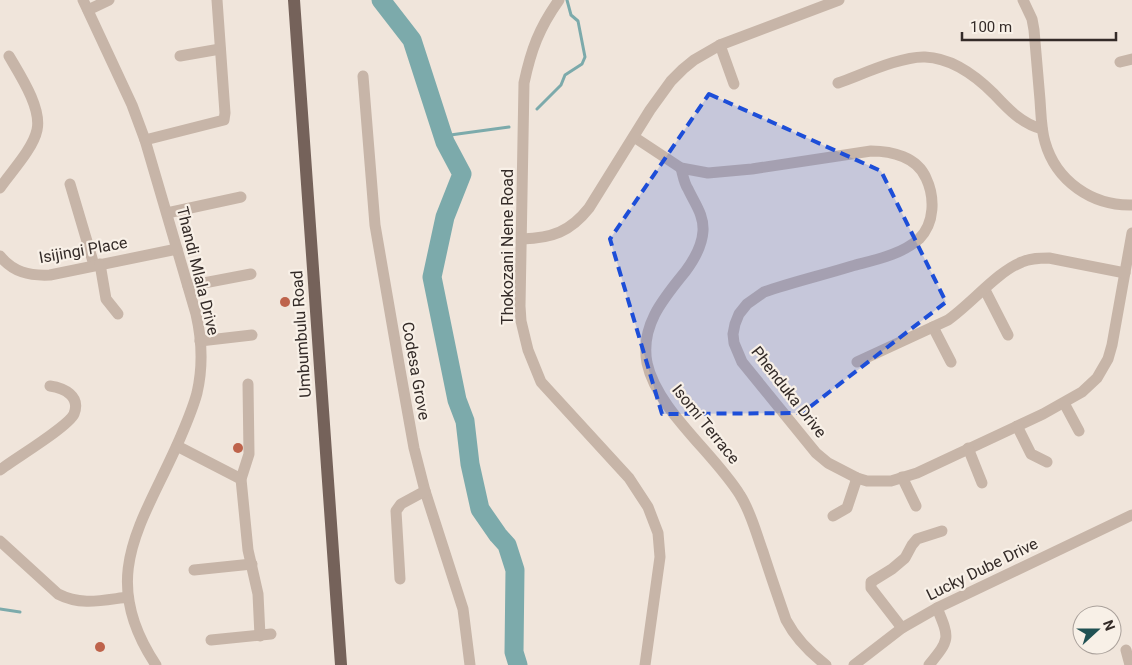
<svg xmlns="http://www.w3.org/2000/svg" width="1132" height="665" font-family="Roboto,sans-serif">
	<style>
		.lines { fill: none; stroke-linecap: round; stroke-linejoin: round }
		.stream { stroke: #7caaab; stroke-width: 3 }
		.river { stroke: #7caaab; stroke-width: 19 }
		.building { fill: #be634b }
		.minor { stroke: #c7b5a8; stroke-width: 11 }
		.major { stroke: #75625a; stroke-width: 12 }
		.marked { fill: #1d4ed8; fill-opacity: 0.2; stroke: #1d4ed8; stroke-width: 4; stroke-dasharray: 10 6; stroke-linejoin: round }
		.labels { text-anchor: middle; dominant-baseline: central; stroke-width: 4.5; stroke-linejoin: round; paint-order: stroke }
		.street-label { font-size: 16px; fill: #342b28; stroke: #f8f0e7 }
	</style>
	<rect width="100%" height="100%" fill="#f0e5db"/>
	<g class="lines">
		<!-- stream -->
		<g class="stream">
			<polyline points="537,109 561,85 565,75 582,64 585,57 578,21 571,15 567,0"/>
			<polyline points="443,136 509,127"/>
			<polyline points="0,609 20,612"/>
		</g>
		<!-- river -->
		<polyline class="river" points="381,0 412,40 445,142 462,174 445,217 432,277 457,400 465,421 470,464 480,509 498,535 507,545 515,570 514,652 518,665"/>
	</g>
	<!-- building -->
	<g class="building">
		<circle cx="285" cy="302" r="5"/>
		<circle cx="238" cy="448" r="5"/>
		<circle cx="100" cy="647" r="5"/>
	</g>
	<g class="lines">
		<!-- minor -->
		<g class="minor">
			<path d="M83 0 132 105 145 140 196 314C202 340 203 367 197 393 193 408 187 422 181 436 145 521 95 574 156 665"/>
			<path d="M559 0C539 28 531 50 524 83L520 306 521 321 528 350 541 382 629 478 648 507 658 533 660 557 645 665"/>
			<path d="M1023 0 1032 19 1034 30C1036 53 1038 76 1040 100 1041 113 1041 129 1045 142 1056 181 1092 206 1132 205"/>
			<polyline points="88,10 109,0"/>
			<polyline points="720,45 734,84"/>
			<polyline points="180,56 220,49"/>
			<polyline points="1120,62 1132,59"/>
			<polyline points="363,76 375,225 399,364 414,448 425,491 463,609 470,665"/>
			<path d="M838 83C861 75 901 56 925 57 952 58 976 76 994 94 1008 109 1022 124 1042 129"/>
			<path d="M634 137 681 168 708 173 752 169 871 151C892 151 917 157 926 178 935 197 935 223 919 239 901 255 874 260 852 266 823 275 793 282 764 292L747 304 739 314 735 324 733 334 734 343 742 362 816 453 828 463 857 478 867 481H891L917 473 1043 414 1082 392 1097 378 1108 359 1112 345 1132 233"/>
			<polyline points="145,140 224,120 225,113 217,0"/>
			<path d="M681 168C683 175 684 183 688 189 695 204 704 215 703 231 702 247 694 260 685 272 663 299 640 326 647 363 657 410 715 454 740 495 751 512 756 533 763 552 770 574 778 597 786 620 796 639 809 652 826 665"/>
			<polyline points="70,184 94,265"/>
			<path d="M0 188C11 172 33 149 37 130 42 108 20 75 9 56"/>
			<polyline points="167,213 241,197"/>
			<path d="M522 239C552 238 570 232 589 208L650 110 671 81 683 69 694 60 720 45 839 0"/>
			<path d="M0 256C13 272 29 276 50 275L177 249"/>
			<polyline points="100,264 106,299 118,314"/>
			<polyline points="188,286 251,274"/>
			<polyline points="985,290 1008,335"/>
			<polyline points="933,327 951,362"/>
			<polyline points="200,341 252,335"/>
			<path d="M857 362 948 320C971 304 998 271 1022 262 1031 258 1040 258 1049 258L1125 273"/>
			<polyline points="248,384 249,454 241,479 248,550 258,594 260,636"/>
			<polyline points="1064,403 1079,431"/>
			<polyline points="1017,426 1031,454 1047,462"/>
			<polyline points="177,446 241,479"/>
			<polyline points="968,448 982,483"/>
			<path d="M0 470C14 459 68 427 74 414 81 396 64 388 50 386"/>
			<polyline points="902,477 916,506"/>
			<polyline points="833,516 847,508 857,478"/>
			<path d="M0 541 58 594C81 606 103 600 128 597"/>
			<polyline points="194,570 252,564"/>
			<polyline points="400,579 396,511 401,504 425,491"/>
			<polyline points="902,628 871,588 871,582 892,569 905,558 912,545 917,539 942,531"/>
			<polyline points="211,640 271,634"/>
			<polyline points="1126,650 1130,665"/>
			<polyline points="854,665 902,628 937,608 1132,515"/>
			<path d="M929 665C950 639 950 639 937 608"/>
		</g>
		<!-- major -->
		<polyline class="major" points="294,0 341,665"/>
	</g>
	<!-- marked area -->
	<path class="marked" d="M709 94 881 171 946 302 802 413 662 414 610 239Z"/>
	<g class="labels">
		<!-- street labels -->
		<g class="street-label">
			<text transform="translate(507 247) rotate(-90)">Thokozani Nene Road</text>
			<text transform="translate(83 250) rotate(-10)">Isijingi Place</text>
			<text transform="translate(198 271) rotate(76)">Thandi Mlala Drive</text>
			<text transform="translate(301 334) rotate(-94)">Umbumbulu Road</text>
			<text transform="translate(416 371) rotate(80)">Codesa Grove</text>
			<text transform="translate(789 392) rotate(52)">Phenduka Drive</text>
			<text transform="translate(706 424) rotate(51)">Isomi Terrace</text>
			<text transform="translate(982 569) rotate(-26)">Lucky Dube Drive</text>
		</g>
	</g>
	<!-- north arrow -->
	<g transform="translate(1097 630) rotate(69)"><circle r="24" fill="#f8f0e7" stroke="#aaa19b"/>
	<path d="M0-4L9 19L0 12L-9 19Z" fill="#205153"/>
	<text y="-8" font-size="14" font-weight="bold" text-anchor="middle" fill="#342b28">N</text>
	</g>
	<!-- scale -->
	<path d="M962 32v8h154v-8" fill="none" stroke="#342b28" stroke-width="2.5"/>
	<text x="970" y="32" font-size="15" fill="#342b28" stroke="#f8f0e7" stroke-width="4" paint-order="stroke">100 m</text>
</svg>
